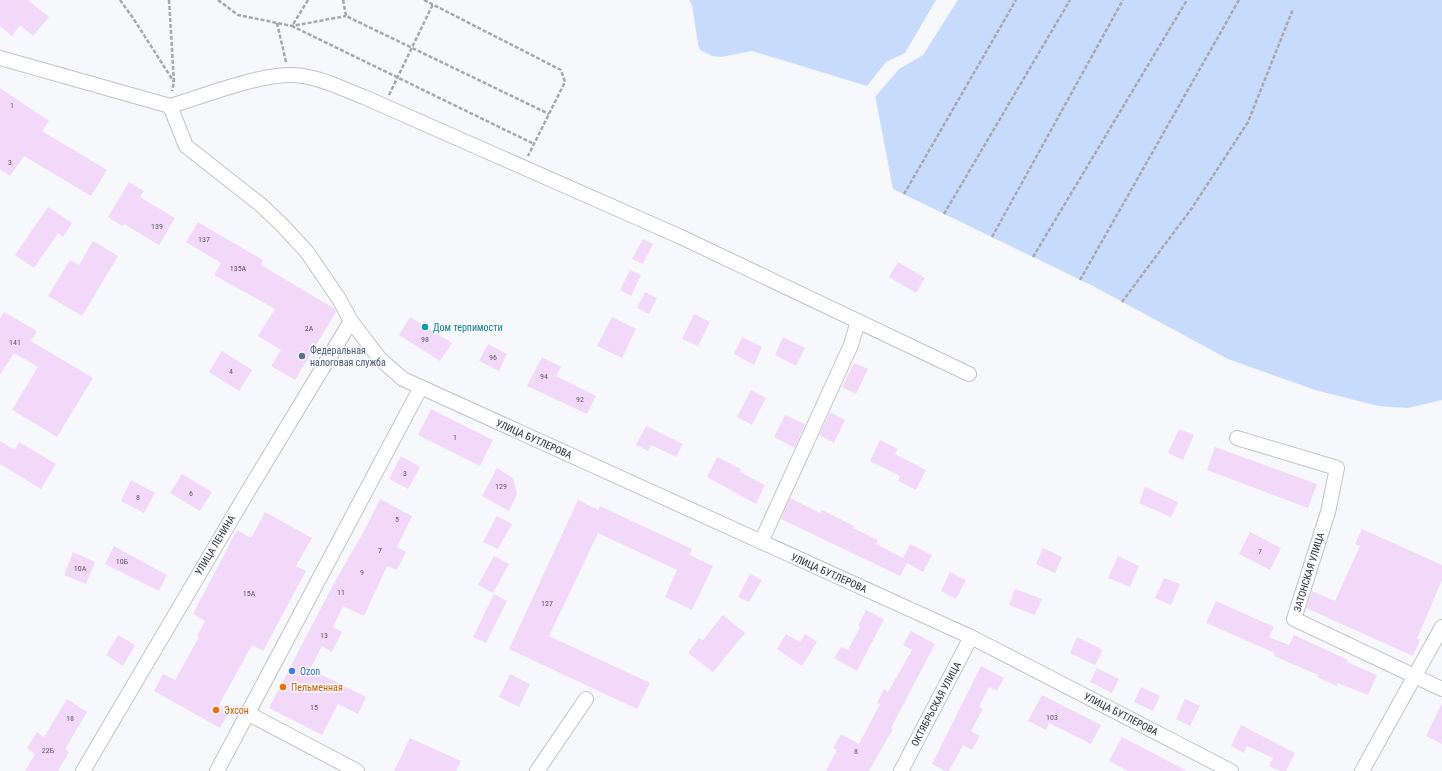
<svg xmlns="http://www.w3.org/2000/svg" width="1442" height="771" font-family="'Roboto Condensed',sans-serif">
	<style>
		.water { fill: #c7dbfc }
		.pier { fill: #f7f8fc }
		.building { fill: #f2d9fa }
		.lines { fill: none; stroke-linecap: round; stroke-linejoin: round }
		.minor-casing { stroke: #c2c3c6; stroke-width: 16 }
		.path { stroke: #a8a8ab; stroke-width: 2.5; stroke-dasharray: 4 2; stroke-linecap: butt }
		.minor { stroke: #fff; stroke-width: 14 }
		.culture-dot { fill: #0f9aa8; stroke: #f7f8fc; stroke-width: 1.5 }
		.service-dot { fill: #5c6f8a; stroke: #f7f8fc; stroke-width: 1.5 }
		.shop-dot { fill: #3f7fe0; stroke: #f7f8fc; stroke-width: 1.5 }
		.food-dot { fill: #e8710a; stroke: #f7f8fc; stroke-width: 1.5 }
		.labels { text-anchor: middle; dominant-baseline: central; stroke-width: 3; stroke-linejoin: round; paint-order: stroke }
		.number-label { font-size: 8px; fill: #605a62 }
		.culture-label { font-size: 10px; fill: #0d838f; stroke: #f7f8fc; text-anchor: start }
		.service-label { font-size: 10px; fill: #4e5e75; stroke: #f7f8fc; text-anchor: start }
		.street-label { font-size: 10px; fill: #2f2f30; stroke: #f7f8fc }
		.shop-label { font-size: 10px; fill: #366cbe; stroke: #f7f8fc; text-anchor: start }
		.food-label { font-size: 10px; fill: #c56008; stroke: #f7f8fc; text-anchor: start }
	</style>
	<rect width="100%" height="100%" fill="#f7f8fc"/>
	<!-- water -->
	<polygon class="water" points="689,0 1442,0 1442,400 1408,408 1378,406 1315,390 1228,359 1093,286 893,189 874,90 867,86 752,51 721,57 712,56 700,50 698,44 692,5"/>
	<!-- pier -->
	<polygon class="pier" points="936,0 958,0 923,55 899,69 875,97 874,90 867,86 886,62 905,53"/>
	<!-- building -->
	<g class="building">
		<polygon points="0,0 28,0 49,17 33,36 20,25 12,36 0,26"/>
		<polygon points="0,88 49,121 42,131 107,170 91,196 24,156 10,176 0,169"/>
		<polygon points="129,182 144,191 140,197 175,218 159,245 124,224 122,226 108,217"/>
		<polygon points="48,207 72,223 63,237 58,233 34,268 15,255"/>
		<polygon points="198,222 263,260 261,265 335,309 336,312 295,380 271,366 281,350 258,336 275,309 214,275 221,263 186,242"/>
		<polygon points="643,239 653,244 643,264 632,259"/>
		<polygon points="93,241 118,256 82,316 48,296 70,260 79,265"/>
		<polygon points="898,262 925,278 916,293 889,277"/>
		<polygon points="630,270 641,275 631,296 620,290"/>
		<polygon points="645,292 657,298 649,314 637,308"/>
		<polygon points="4,312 37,331 31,341 93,378 57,437 12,410 38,367 14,353 0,375 0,318"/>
		<polygon points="694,314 710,322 698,346 682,339"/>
		<polygon points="410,317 452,343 440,361 399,335"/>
		<polygon points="612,317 636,329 622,358 597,346"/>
		<polygon points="742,337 762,347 754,365 734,354"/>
		<polygon points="783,337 805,348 796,366 775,355"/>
		<polygon points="488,344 507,354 499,371 479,361"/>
		<polygon points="222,351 252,370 239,391 209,372"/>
		<polygon points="542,357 561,367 556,376 596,396 587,414 527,386"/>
		<polygon points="854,363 868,369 856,394 842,387"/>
		<polygon points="751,390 766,398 752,425 737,417"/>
		<polygon points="431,409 493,440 480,466 418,435"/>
		<polygon points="830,412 845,420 834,443 819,435"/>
		<polygon points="785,415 805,424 795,448 774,437"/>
		<polygon points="646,426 683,444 676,457 651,445 648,451 636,445"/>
		<polygon points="1179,429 1194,435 1183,460 1168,453"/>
		<polygon points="880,440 898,449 895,454 926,470 916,490 898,481 900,476 870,461"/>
		<polygon points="0,441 15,450 19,442 56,464 41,489 0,464"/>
		<polygon points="1215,447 1317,484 1308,508 1207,470"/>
		<polygon points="401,456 420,467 408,489 389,479"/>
		<polygon points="717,457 741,469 740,472 765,485 756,504 707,477"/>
		<polygon points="497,468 513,478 517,494 509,511 482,496"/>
		<polygon points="182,474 212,492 200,511 170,493"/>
		<polygon points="131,480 155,493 144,513 121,501"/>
		<polygon points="1145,487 1178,502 1171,517 1139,503"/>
		<polygon points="790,498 820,513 822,510 854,526 853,528 878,540 876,544 903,558 910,544 932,555 923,572 907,563 900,576 781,519"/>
		<polygon points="380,499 412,516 397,547 406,552 397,570 387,566 364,616 343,606 333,627 342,632 332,652 322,646 310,669 366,697 358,714 338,704 322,735 269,708 334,583 364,531"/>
		<polygon points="578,500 598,510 600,506 692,549 689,555 713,566 692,610 665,597 677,570 598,533 549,636 650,683 637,709 509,649"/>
		<polygon points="265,512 312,538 296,566 306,571 263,651 252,645 219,705 230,711 220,728 154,691 163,674 175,680 199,637 197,636 205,621 193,614 237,530 251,538"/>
		<polygon points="497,516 512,524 498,549 483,542"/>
		<polygon points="1362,529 1442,565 1442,580 1417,639 1420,640 1413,656 1306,608 1312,591 1335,601 1360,546 1355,544"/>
		<polygon points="1250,532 1281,548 1270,570 1239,554"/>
		<polygon points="114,546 167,575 159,591 105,564"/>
		<polygon points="1043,548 1062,557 1055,573 1036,564"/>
		<polygon points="73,552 95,562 86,584 64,575"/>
		<polygon points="494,556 509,564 493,593 478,585"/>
		<polygon points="1118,556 1139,566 1130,587 1108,578"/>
		<polygon points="950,572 966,580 956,599 941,591"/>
		<polygon points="750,574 762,580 749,602 738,597"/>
		<polygon points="1164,578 1180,584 1171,605 1155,598"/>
		<polygon points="1015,589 1042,599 1035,615 1009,605"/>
		<polygon points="494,594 507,601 486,643 473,637"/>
		<polygon points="1216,601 1274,627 1269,637 1289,645 1294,635 1348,660 1347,662 1377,675 1368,695 1338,683 1337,686 1317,677 1318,675 1274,656 1275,653 1206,623"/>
		<polygon points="866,610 884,619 857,671 834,658 841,647 848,650 860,627 858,626"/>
		<polygon points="723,615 745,633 713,672 688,653 699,638 703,640"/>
		<polygon points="911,631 935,644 891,728 893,729 869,771 826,771 837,750 833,748 841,734 859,744 880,704 877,703 884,689 888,692 912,650 903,645"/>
		<polygon points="786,634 800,642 805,634 817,642 802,666 777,649"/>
		<polygon points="118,635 135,645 123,666 106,655"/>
		<polygon points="1077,637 1103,650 1095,665 1070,653"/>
		<polygon points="981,666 1004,678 997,691 989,687 979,707 983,709 971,731 980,736 972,750 963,745 949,771 945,771 932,764"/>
		<polygon points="1097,668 1119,679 1112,693 1090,682"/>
		<polygon points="510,674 530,684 519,707 499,697"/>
		<polygon points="1141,687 1160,696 1153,711 1134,702"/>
		<polygon points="1042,695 1101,725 1091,744 1049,723 1046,730 1028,721"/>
		<polygon points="67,699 87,712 65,749 69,752 58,771 25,771 35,754 27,748 37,732 44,737"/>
		<polygon points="1185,699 1200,706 1190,726 1176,719"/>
		<polygon points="1442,703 1442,744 1426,736"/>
		<polygon points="1241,725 1295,753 1286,771 1280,771 1269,766 1273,758 1247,746 1244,753 1231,746"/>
		<polygon points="1122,737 1153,753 1187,771 1128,771 1109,761"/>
		<polygon points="410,738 461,761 456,771 394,771"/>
	</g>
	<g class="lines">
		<defs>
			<g id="minor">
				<polyline points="0,58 170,106 186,146 261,205 282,225 307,252 339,299 351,321 380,359 403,379 971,637 1231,771"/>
				<path d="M170 106C204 96 254 76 288 75 314 74 340 88 364 97L681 237 969 374"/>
				<polyline points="1237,438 1337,468 1328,512 1294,619 1442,689"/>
				<polyline points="761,542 851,345 858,321"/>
				<polyline points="247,713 357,771"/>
				<polyline points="83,771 244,498 351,321"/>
				<polyline points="217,771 421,387"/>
				<polyline points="537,771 586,699"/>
				<polyline points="901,771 971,637"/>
				<polyline points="1362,771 1442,627"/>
			</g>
		</defs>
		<!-- minor casing -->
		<use href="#minor" class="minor-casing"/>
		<!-- path -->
		<g class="path">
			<polyline points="120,0 133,18 174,82"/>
			<polyline points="169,0 174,82 172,91"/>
			<polyline points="218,0 238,15 292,26 346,16"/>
			<polyline points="308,0 292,26 534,144"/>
			<polyline points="343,0 346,16 549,114"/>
			<polyline points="424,0 561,70 565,82 528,156"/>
			<polyline points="277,23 286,62"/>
			<polyline points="389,95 433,4"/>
			<polyline points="904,194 1016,0"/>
			<polyline points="944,214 1070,0"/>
			<polyline points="992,237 1123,0"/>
			<polyline points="1033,257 1187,0"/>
			<polyline points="1080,280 1239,0"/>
			<polyline points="1122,302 1192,208 1248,122 1293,9"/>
		</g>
		<!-- minor -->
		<use href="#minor" class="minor"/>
	</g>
	<!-- markers -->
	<circle class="culture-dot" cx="425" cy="327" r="4"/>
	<circle class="service-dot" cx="302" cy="356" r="4"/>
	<circle class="shop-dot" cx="292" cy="671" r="4"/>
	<g class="food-dot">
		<circle cx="283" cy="687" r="4"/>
		<circle cx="216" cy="710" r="4"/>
	</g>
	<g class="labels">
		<!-- number labels -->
		<g class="number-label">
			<text x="12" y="105">1</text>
			<text x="10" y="162">3</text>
			<text x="157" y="226">139</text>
			<text x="204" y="239">137</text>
			<text x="238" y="268">135А</text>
			<text x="309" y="328">2А</text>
			<text x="425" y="339">98</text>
			<text x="15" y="342">141</text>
			<text x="493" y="357">96</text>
			<text x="231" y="371">4</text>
			<text x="544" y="376">94</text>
			<text x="580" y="399">92</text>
			<text x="455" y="437">1</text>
			<text x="405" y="473">3</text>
			<text x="501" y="486">129</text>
			<text x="191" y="493">6</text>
			<text x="138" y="497">8</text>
			<text x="397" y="519">5</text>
			<text x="380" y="550">7</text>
			<text x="1260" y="551">7</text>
			<text x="122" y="561">10Б</text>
			<text x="80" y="568">10А</text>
			<text x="362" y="572">9</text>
			<text x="341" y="592">11</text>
			<text x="249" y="593">15А</text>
			<text x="547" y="603">127</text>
			<text x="324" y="635">13</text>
			<text x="314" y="707">15</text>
			<text x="1052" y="717">103</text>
			<text x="70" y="718">18</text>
			<text x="48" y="750">22Б</text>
			<text x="856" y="751">8</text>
		</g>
		<!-- culture labels -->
		<g class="culture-label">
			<text x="433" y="327">Дом терпимости</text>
		</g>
		<!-- service labels -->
		<g class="service-label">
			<text x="310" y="350">Федеральная<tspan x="310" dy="12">налоговая служба</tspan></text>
		</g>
		<!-- street labels -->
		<g class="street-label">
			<text transform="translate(534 439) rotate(24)">УЛИЦА БУТЛЕРОВА</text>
			<text transform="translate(215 545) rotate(-59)">УЛИЦА ЛЕНИНА</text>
			<text transform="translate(1309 572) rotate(-73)">ЗАТОНСКАЯ УЛИЦА</text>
			<text transform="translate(829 573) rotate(24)">УЛИЦА БУТЛЕРОВА</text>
			<text transform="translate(936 704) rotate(-62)">ОКТЯБРЬСКАЯ УЛИЦА</text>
			<text transform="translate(1121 714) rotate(27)">УЛИЦА БУТЛЕРОВА</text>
		</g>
		<!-- shop labels -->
		<g class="shop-label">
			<text x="300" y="671">Ozon</text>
		</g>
		<!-- food labels -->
		<g class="food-label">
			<text x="291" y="687">Пельменная</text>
			<text x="224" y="710">Эхсон</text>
		</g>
	</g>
</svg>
